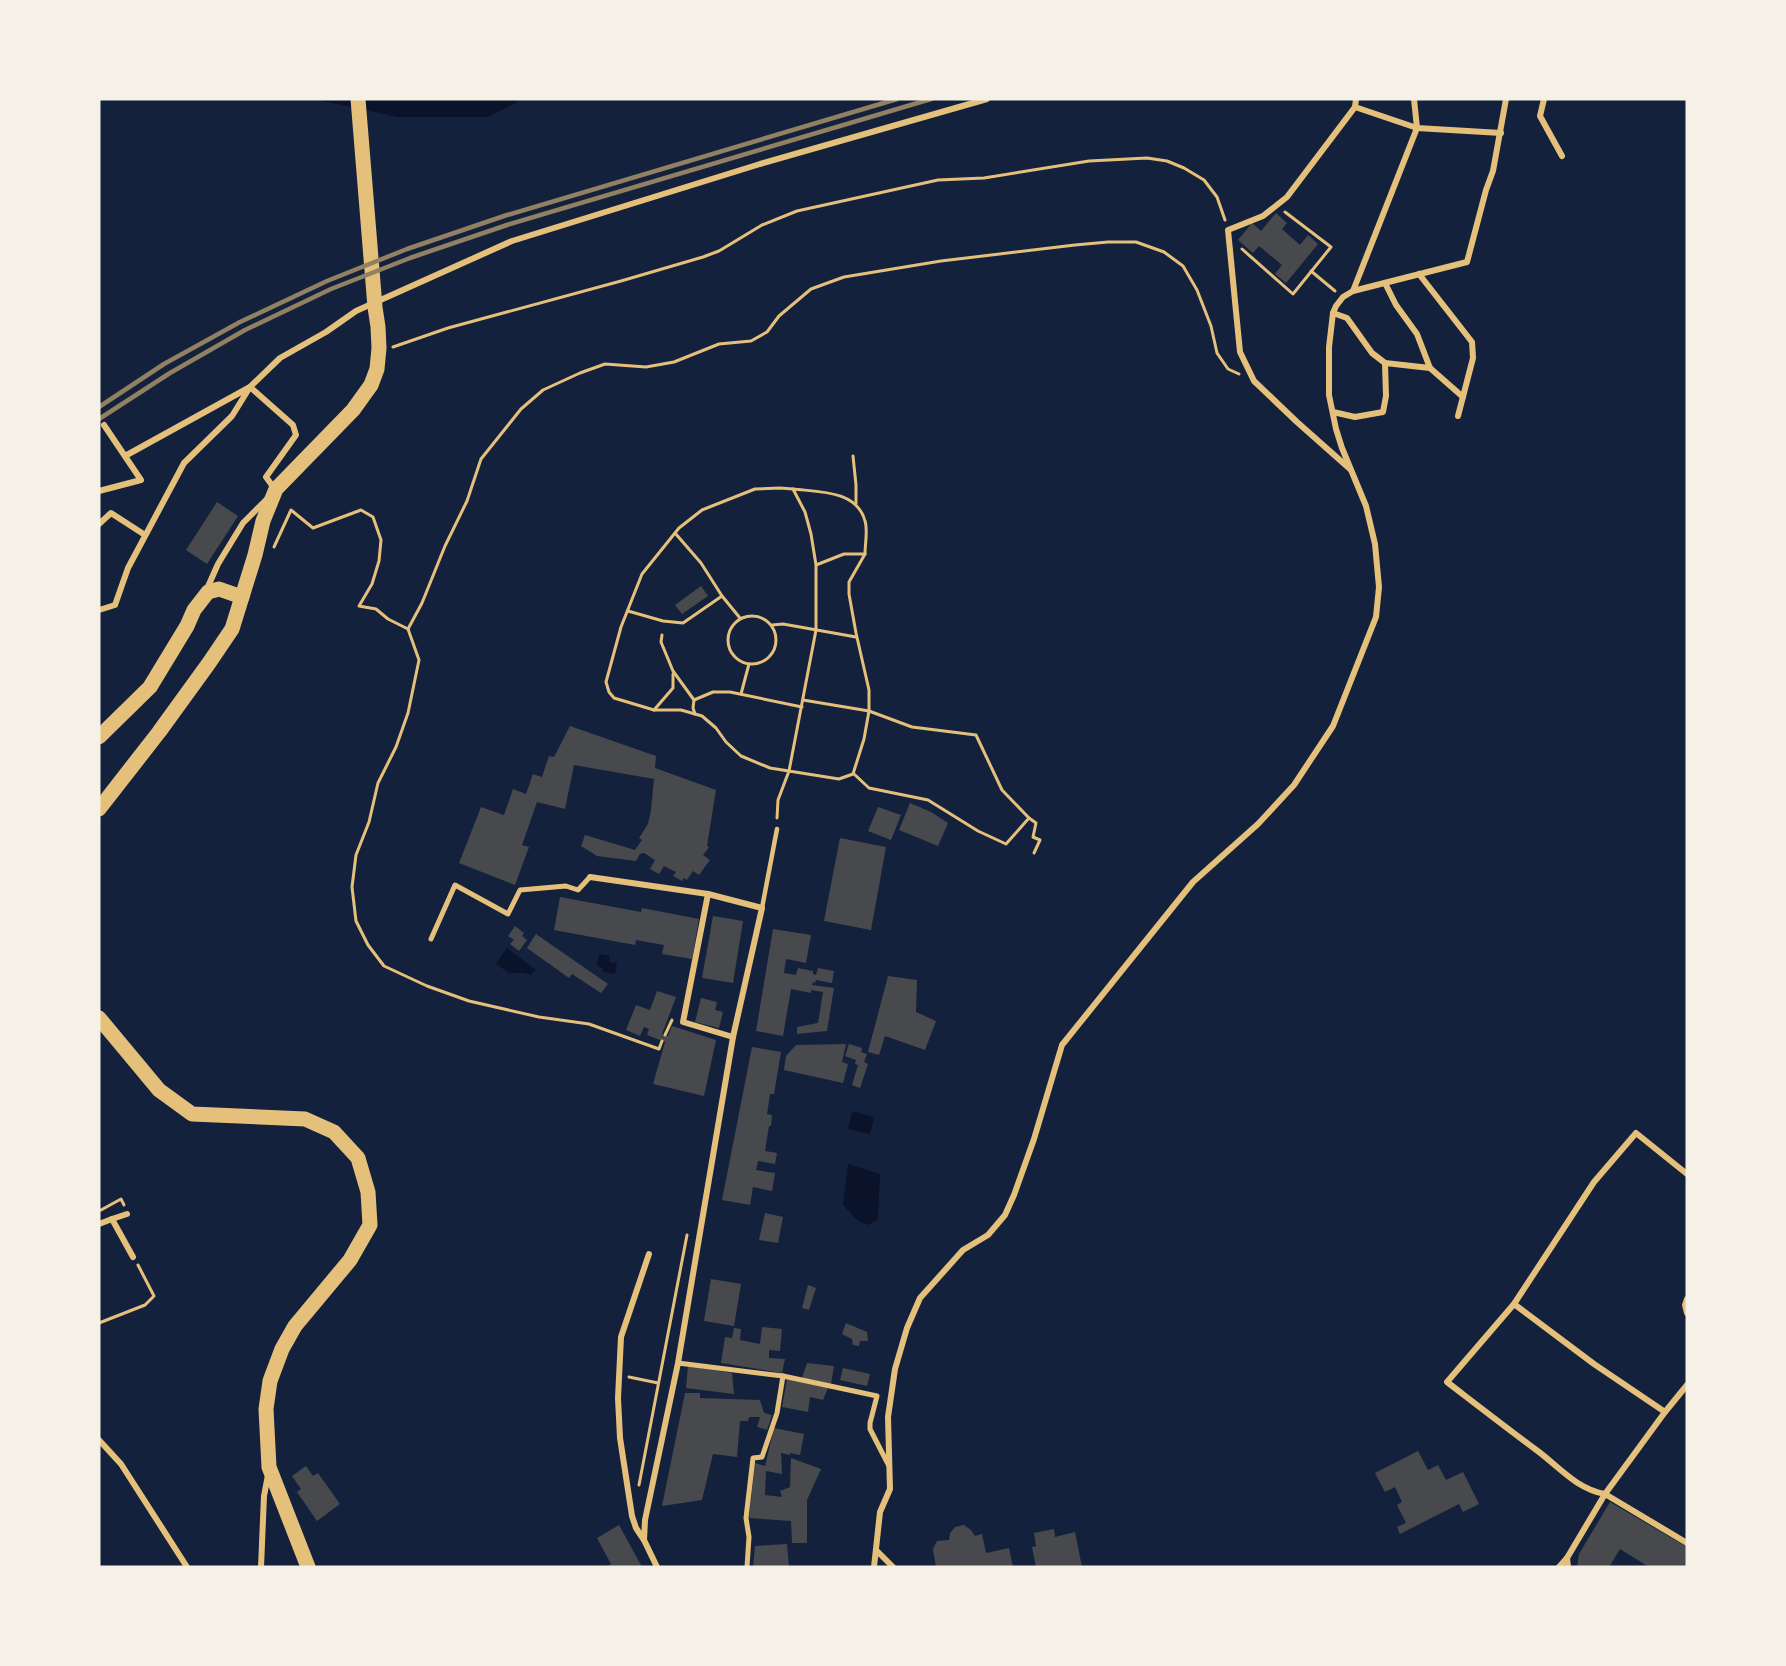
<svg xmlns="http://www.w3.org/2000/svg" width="1786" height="1666" font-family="Inter,sans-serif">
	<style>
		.water { fill: #0b132b }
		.building { fill: #48494c }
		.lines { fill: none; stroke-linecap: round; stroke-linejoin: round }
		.path { stroke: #e5c07b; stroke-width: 3 }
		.service { stroke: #e5c07b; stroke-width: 4.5 }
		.pedestrian { stroke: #e5c07b; stroke-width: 5 }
		.minor { stroke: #e5c07b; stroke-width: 6 }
		.primary { stroke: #e5c07b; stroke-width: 15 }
		.rail { stroke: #918062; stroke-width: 4.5 }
	</style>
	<rect width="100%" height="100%" fill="#14213d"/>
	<!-- water -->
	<g class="water">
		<polygon points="313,99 522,99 489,117 398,117"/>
		<polygon points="507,948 536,970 531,975 524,973 509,973 496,964"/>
		<polygon points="599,954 610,956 609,962 617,963 615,974 603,972 603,968 597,966"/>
		<polygon points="852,1111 874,1117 870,1134 848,1129"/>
		<polygon points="848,1164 880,1174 878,1220 868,1225 858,1221 843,1205"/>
	</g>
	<!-- building -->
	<g class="building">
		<polygon points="1276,213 1287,223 1282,229 1300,245 1308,235 1318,244 1286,283 1275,274 1282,265 1259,246 1253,253 1238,240 1252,223 1261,231"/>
		<polygon points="217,502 238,516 207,564 186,550"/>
		<polygon points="701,586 708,596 682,614 675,605"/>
		<polygon points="570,726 656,756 655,768 716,790 707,846 709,847 703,855 710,860 699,875 693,871 687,880 684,878 682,881 673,876 676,872 664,866 659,874 650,869 655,860 644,853 640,854 636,861 597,856 581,846 585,835 635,850 642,840 639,838 648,824 651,810 654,779 574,765 565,809 537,802 522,845 529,847 515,885 459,863 481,807 504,815 513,789 526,794 533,774 542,777 549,756 554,757"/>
		<polygon points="910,803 931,812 948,823 938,846 899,830"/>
		<polygon points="878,807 901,815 891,840 868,831"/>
		<polygon points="840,838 886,847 871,930 824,921"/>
		<polygon points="560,897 641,912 642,908 699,919 692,959 662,954 664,945 636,940 635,945 554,930"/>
		<polygon points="713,916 743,921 733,983 702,978"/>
		<polygon points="515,926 524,933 522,936 527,940 519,951 510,944 514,940 508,936"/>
		<polygon points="773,929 811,935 806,963 786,959 784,973 796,975 798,968 813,971 813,974 816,975 818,968 834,971 832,983 816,980 815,983 813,982 812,985 834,988 827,1031 797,1034 797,1027 818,1023 823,992 811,990 811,993 791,989 783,1036 756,1031"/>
		<polygon points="536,934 608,984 601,993 572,974 569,978 527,948"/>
		<polygon points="888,976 917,980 916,1012 936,1021 925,1050 885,1036 879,1055 868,1052"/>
		<polygon points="657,991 676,997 662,1034 668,1036 672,1026 716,1040 704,1096 653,1084 665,1042 647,1035 649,1029 644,1027 640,1036 626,1030 636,1005 650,1010"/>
		<polygon points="701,998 717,1002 715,1010 723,1012 719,1028 695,1022"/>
		<polygon points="846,1044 842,1062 848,1064 843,1083 784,1070 786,1056 796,1045"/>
		<polygon points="849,1044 862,1048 861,1052 867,1054 864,1062 868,1064 860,1088 852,1085 858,1065 855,1064 856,1060 845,1056"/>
		<polygon points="752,1047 781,1052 774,1094 770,1094 767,1114 772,1115 771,1126 769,1126 765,1151 777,1153 775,1164 758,1161 756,1170 775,1173 772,1191 753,1187 750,1205 722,1200"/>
		<polygon points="765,1213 783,1217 778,1243 759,1240"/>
		<polygon points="711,1279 741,1284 734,1326 704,1321"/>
		<polygon points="808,1285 816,1288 809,1310 802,1308"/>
		<polygon points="846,1323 867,1332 868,1341 860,1341 859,1346 853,1345 852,1339 842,1334"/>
		<polygon points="762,1327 782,1329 780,1351 769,1350 769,1358 785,1359 782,1373 721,1363 725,1337 732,1338 734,1328 741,1329 740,1340 760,1344"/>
		<polygon points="807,1363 834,1366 831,1384 802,1378"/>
		<polygon points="688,1366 732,1373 734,1394 686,1388"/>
		<polygon points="843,1368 870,1374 867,1386 840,1380"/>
		<polygon points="787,1379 828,1388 823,1400 810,1397 808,1412 782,1407"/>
		<polygon points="685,1393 700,1393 700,1398 760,1400 764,1413 772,1415 767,1430 757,1427 760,1417 749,1417 748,1421 740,1421 737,1457 713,1454 702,1500 662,1506"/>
		<polygon points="774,1428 804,1434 800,1455 790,1453 790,1455 781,1453 782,1474 766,1471 765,1495 782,1497 780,1491 790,1487 791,1458 821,1469 807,1500 807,1543 792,1543 791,1521 749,1518 755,1463 765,1466"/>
		<polygon points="1418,1451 1428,1470 1438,1465 1446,1480 1463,1472 1479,1504 1463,1512 1459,1504 1400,1534 1397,1527 1406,1523 1397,1505 1402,1502 1395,1487 1385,1492 1375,1473"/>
		<polygon points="306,1466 313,1476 318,1473 340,1504 317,1521 297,1492 301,1489 292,1476"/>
		<polygon points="1610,1502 1687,1547 1687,1567 1649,1567 1620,1549 1609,1567 1577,1567 1579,1554"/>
		<polygon points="619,1525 642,1567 606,1567 611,1564 597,1538"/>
		<polygon points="964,1525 971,1530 975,1536 982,1534 986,1553 1009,1548 1013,1567 936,1567 933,1549 937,1541 949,1540 950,1533 955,1527"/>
		<polygon points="1054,1529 1055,1537 1075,1532 1082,1567 1036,1567 1032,1547 1036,1546 1034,1533"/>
		<polygon points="787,1544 789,1567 753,1567 755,1546"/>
	</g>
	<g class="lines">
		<!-- path -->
		<g class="path">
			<polyline points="1242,249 1293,294 1331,247 1285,212"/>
			<polyline points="1311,271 1335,291"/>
			<polyline points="393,347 448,328 621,281 703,257 719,251 762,225 797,211 938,180 984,178 1089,161 1147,158 1167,161 1184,168 1204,180 1217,197 1225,220"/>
			<polyline points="853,456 856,485 856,503"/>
			<path d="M793 489C818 492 857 490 865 521 868 530 865 544 865 554"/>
			<polyline points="274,547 291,510 313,528 361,510 373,517 381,540 379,561 372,584 359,606 376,609 388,619 408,629"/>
			<polyline points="722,596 740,618"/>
			<polyline points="628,611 663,621 683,623 722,596 701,563 675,533"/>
			<circle cx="752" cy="640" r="24"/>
			<polyline points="772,625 783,624 856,637"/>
			<polyline points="408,629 422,603 445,546 467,501 481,459 521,409 543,390 580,373 605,364 646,367 674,362 719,344 751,341 767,332 779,316 811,289 844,277 941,261 1075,245 1108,242 1136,242 1164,252 1183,266 1197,290 1211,326 1217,353 1228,369 1239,374"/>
			<polyline points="408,629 419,660 408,713 396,747 378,783 369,822 356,855 352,887 356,921 368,945 384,966 427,986 469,1001 539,1017 589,1024 659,1049 662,1041"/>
			<polyline points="662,635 661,642 673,671 694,700 713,692 730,692 802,707"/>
			<polyline points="741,694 749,664"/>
			<polyline points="694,700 693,708 695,714"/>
			<polyline points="803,700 869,711 912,727 976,735 1002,790 1029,818 1006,844 978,831 928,800 869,788 854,774"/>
			<polyline points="654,710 673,688 673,674"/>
			<polyline points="777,818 778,800 789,771 816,630 816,565 811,534 805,512 793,489 780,488 755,489 702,510 679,528 642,574 621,627 606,682 609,692 614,698 654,710 681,710 702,716 716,728 726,742 741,756 770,768 839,779 853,774 864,739 869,711 869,690 856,633 849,594 849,582 865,554 844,554 816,565"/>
			<polyline points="1029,818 1036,823 1033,837 1040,840 1034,853"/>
			<polyline points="665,1035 672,1020"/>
			<polyline points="101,1210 121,1199 124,1205"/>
			<polyline points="99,1323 145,1305 154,1296 138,1265"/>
			<polyline points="629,1377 658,1383"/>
			<polyline points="639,1485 687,1235"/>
		</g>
		<!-- service -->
		<polyline class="service" points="762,908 777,829"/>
		<!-- pedestrian -->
		<g class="pedestrian">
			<polyline points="431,939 455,885 508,914 520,890 566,886 578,890 590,877"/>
			<polyline points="678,1363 783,1376 877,1396 870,1423 870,1429 889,1466"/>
			<polyline points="747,1567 749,1537 746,1518 753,1458 762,1457 777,1413 783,1376"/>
		</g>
		<!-- minor -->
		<g class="minor">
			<polyline points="1544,99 1540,116 1562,156"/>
			<polyline points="1355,107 1417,128 1501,133"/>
			<polyline points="1419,274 1472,342 1473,358 1458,416"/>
			<polyline points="1385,283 1396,305 1417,334 1430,368 1463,397"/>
			<polyline points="1353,291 1417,128 1414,99"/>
			<polyline points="1333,313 1347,318 1372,353 1385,363 1430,368"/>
			<polyline points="1333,412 1355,417 1383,412 1386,396 1385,363"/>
			<polyline points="125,456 250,387 293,425 296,435 266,477 274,488"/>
			<polyline points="1350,469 1297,422 1254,381 1240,352 1228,230 1263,216 1287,197 1355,107 1356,99"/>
			<polyline points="99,491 141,480 104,425"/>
			<polyline points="99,524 111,513 145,535"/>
			<polyline points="206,591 218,564 243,523 268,498"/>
			<polyline points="99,610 115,605 128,568 184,463 232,416 250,387 280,358 326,332 356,311 512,241 760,164 987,99"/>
			<polyline points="590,877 708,894 762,908 733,1037 678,1363 645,1520 644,1540 657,1567"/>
			<polyline points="708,894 683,1022 733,1037"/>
			<path d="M1687 1174 1636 1133 1594 1182 1514 1304 1447 1382C1477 1405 1508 1429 1539 1452 1560 1468 1577 1489 1605 1494L1687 1543"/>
			<polyline points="112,1219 127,1214"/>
			<polyline points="99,1224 112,1219 133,1257"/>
			<polyline points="1687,1299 1685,1305 1687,1313"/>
			<polyline points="1514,1304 1594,1364 1665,1412"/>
			<polyline points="99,1440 121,1464 187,1567"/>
			<polyline points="644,1540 636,1528 632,1516 620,1438 618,1398 621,1337 649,1254"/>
			<polyline points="877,1551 893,1567"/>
			<polyline points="1567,1558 1568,1567"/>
			<polyline points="261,1567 264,1496 268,1475"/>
			<polyline points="874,1567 880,1512 890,1489 888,1417 895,1369 907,1328 920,1298 963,1250 988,1235 1005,1215 1014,1195 1034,1139 1062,1045 1193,882 1258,824 1294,785 1333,726 1376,617 1379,587 1375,544 1366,506 1342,448 1336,429 1329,395 1329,347 1333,313 1336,306 1343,297 1353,291 1467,262 1486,190 1493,171 1506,99"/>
			<polyline points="1559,1567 1567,1558 1605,1494 1665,1412 1687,1385"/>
		</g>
		<!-- primary -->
		<g class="primary">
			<polyline points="99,737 150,687 187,626 194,610 208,592 219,589 242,597"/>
			<polyline points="99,809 159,732 209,663 232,629 255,555 263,521 276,489 353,410 371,385 377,369 379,348 378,327 375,307 358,99"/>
			<polyline points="99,1018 159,1090 192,1114 305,1119 334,1132 358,1158 368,1192 370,1225 350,1260 295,1326 282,1349 270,1381 266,1409 269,1467 308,1567"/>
		</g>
		<!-- rail -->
		<g class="rail">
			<polyline points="99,407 164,364 240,322 327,281 407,249 504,216 897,99"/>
			<polyline points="99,419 170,373 245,330 331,289 410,258 507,225 931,99"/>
		</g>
	</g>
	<!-- border -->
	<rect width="1786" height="1666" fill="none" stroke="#f6f1e7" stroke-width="201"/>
</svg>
